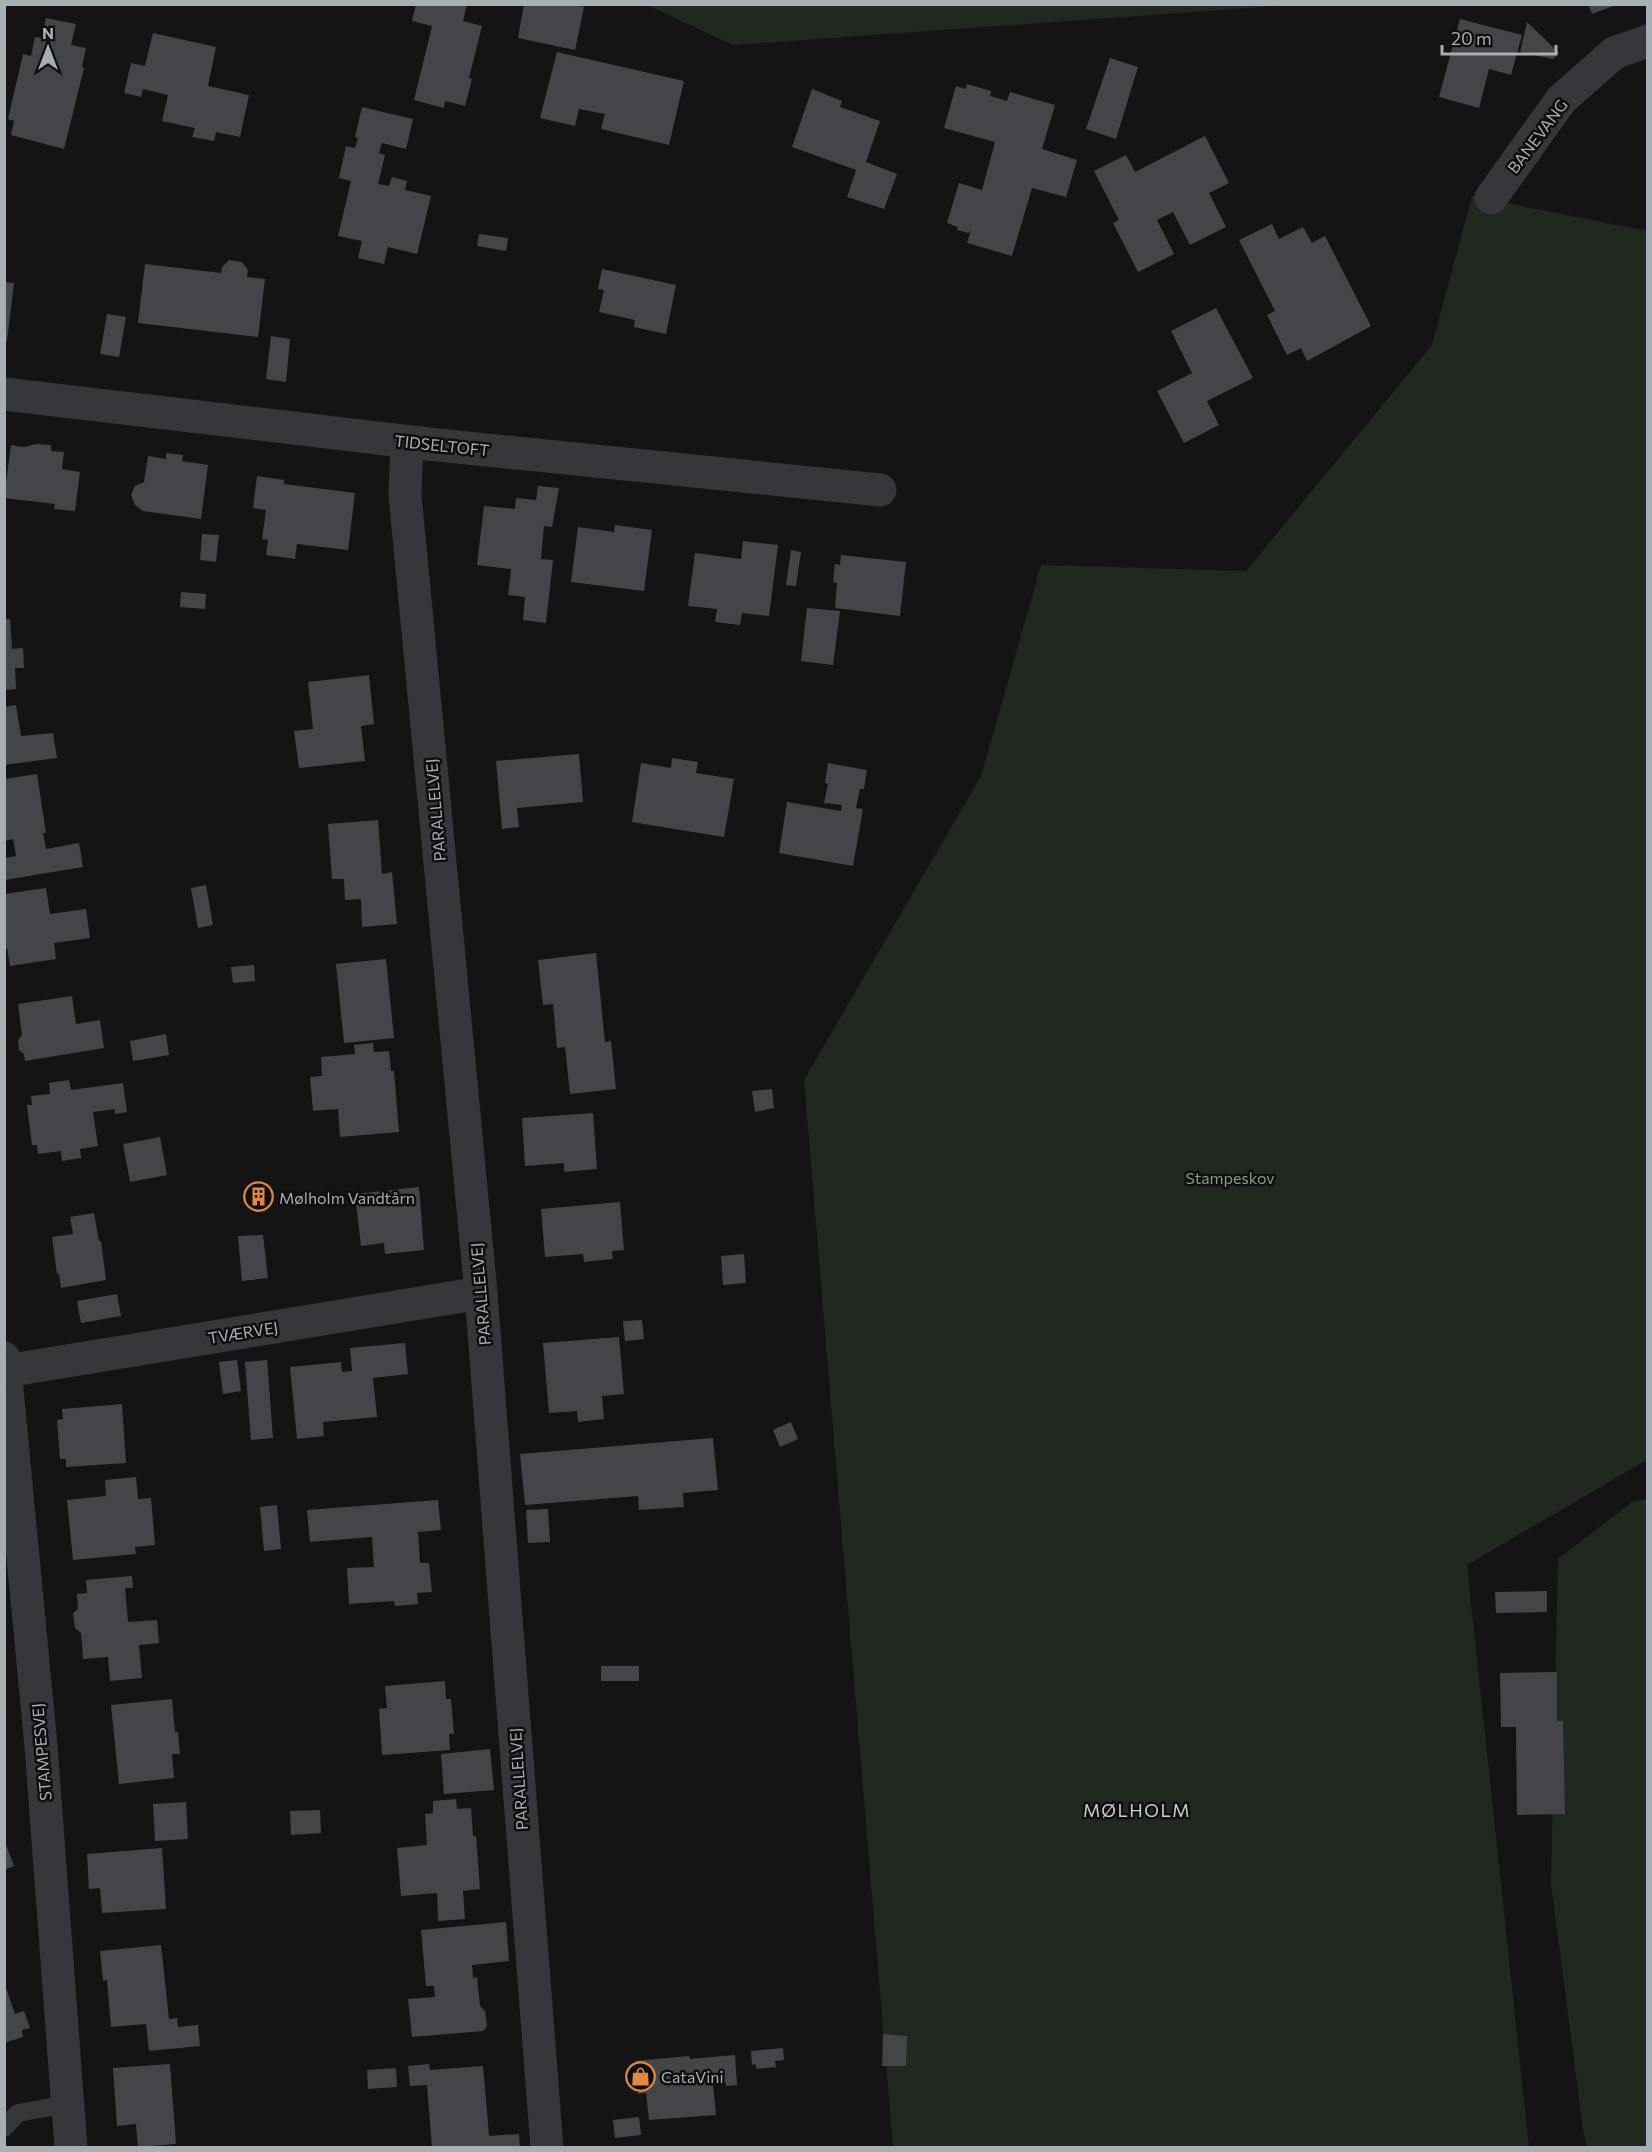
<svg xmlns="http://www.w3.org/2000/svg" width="1652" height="2152" font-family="Commissioner,sans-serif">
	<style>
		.green { fill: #212820 }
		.building { fill: #434548 }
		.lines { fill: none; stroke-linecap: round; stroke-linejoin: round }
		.service { stroke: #35373a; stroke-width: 18 }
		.minor { stroke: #35373a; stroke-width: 33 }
		.labels { text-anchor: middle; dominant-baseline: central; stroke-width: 5; stroke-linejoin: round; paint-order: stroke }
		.street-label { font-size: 16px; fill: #a7aeb4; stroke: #0f0f10 }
		.park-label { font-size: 16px; fill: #849e7f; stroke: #0f0f10 }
		.poi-label { font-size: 16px; fill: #a7aeb4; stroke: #0f0f10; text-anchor: start }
		.neighbourhood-label { font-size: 18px; letter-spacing: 1.5px; fill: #c7ccd1; stroke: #0f0f10 }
	</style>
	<rect width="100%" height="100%" fill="#141415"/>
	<!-- green -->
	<g class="green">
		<polygon points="647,5 1290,5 733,45"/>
		<polygon points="1472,196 1647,231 1647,1460 1467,1565 1529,2147 893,2147 804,1080 981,776 1041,565 1246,571 1432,345"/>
		<polygon points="1647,1499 1647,2147 1587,2147 1583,2129 1551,1884 1558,1559 1632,1502"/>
	</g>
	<!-- building -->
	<g class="building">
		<polygon points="416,4 467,4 463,21 482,26 469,78 472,79 465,106 445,101 444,108 414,100 432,26 412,21"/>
		<polygon points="524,4 570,4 584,7 575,50 518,38"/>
		<polygon points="1588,4 1616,4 1616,5 1592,14"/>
		<polygon points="46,18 76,24 71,45 86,48 82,67 84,68 64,149 11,135 14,121 8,119 23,54 31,56 35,37 42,38"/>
		<polygon points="1460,19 1522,35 1511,75 1489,69 1479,108 1439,97"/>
		<polygon points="1527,22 1559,53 1553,59 1520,52"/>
		<polygon points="153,33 216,47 208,86 249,95 240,137 216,132 214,141 192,137 195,128 162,121 168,95 143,89 141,97 124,93 131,63 145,66"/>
		<polygon points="557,52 684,81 669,145 601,129 605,114 579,109 575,126 540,118"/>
		<polygon points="1110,58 1138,67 1116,139 1086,129"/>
		<polygon points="967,84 991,91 990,96 1007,101 1010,92 1055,105 1042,149 1077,160 1066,197 1032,188 1012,256 967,243 971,230 969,233 957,230 958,227 947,223 959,183 982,190 995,142 944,128 956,86 966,89"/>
		<polygon points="812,89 842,101 840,107 880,121 866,162 897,174 884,209 847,197 856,170 792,147"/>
		<polygon points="362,107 413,119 406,149 382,143 379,153 385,155 378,184 389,186 392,177 407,181 405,190 431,196 417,254 388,247 384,264 358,258 362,241 338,236 351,181 339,178 346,146 355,148 358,138 355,137"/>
		<polygon points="1205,136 1229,183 1209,193 1226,227 1190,245 1173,212 1157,220 1174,254 1138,272 1113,223 1119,220 1094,171 1126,155 1135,172"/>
		<polygon points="1272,224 1279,239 1303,227 1312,243 1325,236 1371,326 1307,361 1301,348 1287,355 1267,315 1275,311 1239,240"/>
		<polygon points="479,234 508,238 506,251 477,246"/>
		<polygon points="229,260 242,262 248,270 247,277 265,279 258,337 138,323 145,264 221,273 222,267"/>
		<polygon points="602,269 676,285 666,334 634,327 635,320 599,312 604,290 598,289"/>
		<polygon points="4,282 14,283 7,341 4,341"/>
		<polygon points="1216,308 1253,378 1207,401 1219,425 1184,443 1157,391 1192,373 1171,331"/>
		<polygon points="107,314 126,317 119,357 100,354"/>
		<polygon points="271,336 290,339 286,382 266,379"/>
		<polygon points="37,444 51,445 51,451 64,452 62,469 80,472 75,511 54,509 55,504 4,498 11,445 23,447"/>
		<polygon points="166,453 183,455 182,461 208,465 201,519 143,511 135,505 131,495 135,486 144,482 148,456 166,459"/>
		<polygon points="257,476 284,480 284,484 355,493 348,550 297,544 295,559 266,555 268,540 262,539 266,510 253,508"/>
		<polygon points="538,486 559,488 552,527 544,526 541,559 553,560 546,623 523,620 525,597 508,595 511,569 477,565 484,506 515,509 516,498 536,500"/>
		<polygon points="615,525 652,530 644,591 571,582 578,527 614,532"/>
		<polygon points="202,534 219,535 216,562 200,560"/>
		<polygon points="743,541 778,545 769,616 742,613 740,625 715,622 717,609 688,606 695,553 741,559"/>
		<polygon points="791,550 801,552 796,586 786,585"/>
		<polygon points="841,555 906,562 900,616 835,608 837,583 833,582 835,564 840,565"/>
		<polygon points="181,592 206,594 205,609 180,607"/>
		<polygon points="807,608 840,611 833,665 801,661"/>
		<polygon points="4,619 10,619 12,649 23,648 24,668 15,668 16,689 4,690"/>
		<polygon points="369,675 374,724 361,726 365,761 299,768 294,731 313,729 308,682"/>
		<polygon points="16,705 21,736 53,733 57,758 4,765 4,707"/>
		<polygon points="579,754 583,802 517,808 519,827 502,829 496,761"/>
		<polygon points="672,758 698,762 696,773 734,779 724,837 632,822 641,763 671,768"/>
		<polygon points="828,763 867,770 864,789 860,789 856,808 863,809 853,866 779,853 787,802 841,811 842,805 824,803 828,784 825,783"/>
		<polygon points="37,774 46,833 43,833 46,849 79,843 83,867 5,880 5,858 16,856 13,839 4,841 4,779"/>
		<polygon points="378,820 382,874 392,872 397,924 362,927 361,899 345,900 344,879 332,879 328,824"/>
		<polygon points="206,885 213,925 198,928 191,888"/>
		<polygon points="46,888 50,914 86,909 90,938 54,943 56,959 10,966 7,948 4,949 4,894"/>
		<polygon points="596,953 605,1042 611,1041 616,1089 570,1094 565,1047 557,1048 553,1004 543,1005 538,960"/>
		<polygon points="386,959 394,1038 344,1043 336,964"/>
		<polygon points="254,965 255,981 233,983 231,967"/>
		<polygon points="72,996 76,1024 100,1020 104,1048 25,1061 24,1054 19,1050 18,1040 22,1035 18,1004"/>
		<polygon points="166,1034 169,1055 133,1061 130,1041"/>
		<polygon points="373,1043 374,1052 389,1051 391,1071 394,1071 399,1132 340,1137 338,1109 313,1111 310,1077 322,1076 321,1057 355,1054 354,1045"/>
		<polygon points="69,1080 71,1090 123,1083 127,1112 115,1114 115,1109 93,1112 98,1146 80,1149 81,1158 62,1161 61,1151 38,1154 37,1145 32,1145 27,1105 32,1105 31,1096 50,1094 49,1083"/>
		<polygon points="772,1089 774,1108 755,1112 752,1091"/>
		<polygon points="593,1113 597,1169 564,1172 564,1163 525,1166 522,1118"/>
		<polygon points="160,1137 167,1175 130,1182 123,1144"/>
		<circle cx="258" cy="1198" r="12"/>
		<polygon points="419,1187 424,1250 385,1254 384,1243 361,1246 355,1194"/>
		<polygon points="620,1202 624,1250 612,1251 613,1259 584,1262 583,1254 545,1257 541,1209"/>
		<polygon points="94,1213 99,1241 101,1241 106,1280 61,1288 59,1274 57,1274 52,1237 73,1234 70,1217"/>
		<polygon points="263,1235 268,1278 242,1281 238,1236"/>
		<polygon points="744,1254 746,1283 723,1285 721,1256"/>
		<polygon points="117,1294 121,1316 81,1323 77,1301"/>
		<polygon points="642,1320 644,1339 625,1341 623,1321"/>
		<polygon points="619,1337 624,1394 602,1396 604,1419 578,1422 577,1411 549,1413 543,1343"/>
		<polygon points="405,1343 408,1374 373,1378 377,1417 323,1422 324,1436 297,1439 290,1367 341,1362 342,1372 352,1371 350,1348"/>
		<polygon points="237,1360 241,1391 223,1394 219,1362"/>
		<polygon points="267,1360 273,1438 251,1440 245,1362"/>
		<polygon points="122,1404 126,1463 66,1467 66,1459 60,1459 57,1420 63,1419 62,1409"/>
		<polygon points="791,1422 798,1439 780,1447 773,1430"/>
		<polygon points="713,1438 718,1490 683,1493 684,1507 639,1510 638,1496 525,1505 520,1454"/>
		<polygon points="136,1477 138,1499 151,1498 155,1545 135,1547 136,1554 73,1560 67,1500 106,1496 105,1480"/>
		<polygon points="438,1500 441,1530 418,1532 420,1563 429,1563 432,1592 417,1593 418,1604 395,1606 394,1601 349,1604 347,1568 374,1567 372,1537 310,1542 307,1510"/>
		<polygon points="277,1505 281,1549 264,1551 260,1507"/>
		<polygon points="548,1509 550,1542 528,1543 526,1510"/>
		<polygon points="132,1576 133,1588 125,1588 128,1622 157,1620 159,1643 139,1645 142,1678 110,1681 108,1657 83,1659 81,1633 75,1628 73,1613 78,1609 77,1594 87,1593 86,1580"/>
		<polygon points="1547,1591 1547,1612 1496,1613 1495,1592"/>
		<rect x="601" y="1666" width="38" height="15"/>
		<polygon points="1557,1672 1557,1721 1563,1721 1565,1814 1517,1815 1516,1727 1501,1727 1500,1673"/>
		<polygon points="445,1681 446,1699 451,1699 454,1734 449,1734 450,1750 382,1755 379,1709 387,1708 385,1686"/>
		<polygon points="172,1699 175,1732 178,1732 180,1754 172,1754 174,1778 119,1784 111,1705"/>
		<polygon points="490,1749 494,1790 444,1794 441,1754"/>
		<polygon points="456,1799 457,1809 471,1808 473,1836 476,1836 480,1889 463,1891 465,1919 438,1921 437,1893 401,1896 397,1848 427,1845 425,1814 433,1813 433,1801"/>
		<polygon points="186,1802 188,1839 155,1841 153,1804"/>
		<polygon points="320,1810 321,1833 291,1835 290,1811"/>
		<polygon points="4,1839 14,1866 4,1870"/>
		<polygon points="162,1848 166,1909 102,1913 100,1888 89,1889 87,1854"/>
		<polygon points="506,1922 509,1961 472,1965 473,1978 477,1977 480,2006 485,2011 487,2026 483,2031 412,2037 408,1999 435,1997 434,1986 426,1986 421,1930"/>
		<polygon points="161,1945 169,2019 177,2018 178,2027 198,2025 200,2046 149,2051 146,2024 111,2027 107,1980 103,1981 100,1951"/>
		<polygon points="4,1982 15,2014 24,2011 30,2028 22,2030 23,2037 4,2043"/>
		<polygon points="883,2034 907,2036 906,2066 882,2066"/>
		<polygon points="783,2048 784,2060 775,2061 776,2067 756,2069 756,2064 752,2065 751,2051"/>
		<polygon points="735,2055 737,2085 726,2086 726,2083 713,2084 716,2115 649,2120 646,2093 638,2094 635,2061 689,2056 690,2059"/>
		<polygon points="170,2064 176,2144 138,2147 136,2124 117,2126 113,2068"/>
		<polygon points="429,2064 430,2070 483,2066 489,2136 519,2134 520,2148 432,2148 427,2085 410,2086 408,2066"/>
		<polygon points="396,2068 397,2087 368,2089 367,2070"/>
		<polygon points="639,2117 641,2135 615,2138 613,2120"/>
	</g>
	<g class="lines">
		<!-- service -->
		<polyline class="service" points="4,2128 18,2113 68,2104"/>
		<!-- minor -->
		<g class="minor">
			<polyline points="1491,198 1561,100 1614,53 1648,41"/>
			<polyline points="4,394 428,444 880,490"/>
			<polyline points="407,442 405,495 481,1293 547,2148"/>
			<polyline points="4,1358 41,1746 71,2148"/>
			<polyline points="6,1371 481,1293"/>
		</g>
	</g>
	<!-- icons -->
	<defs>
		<symbol id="building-ring" viewBox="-11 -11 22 22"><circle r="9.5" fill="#0f0f10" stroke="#e18840" stroke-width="1.5"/><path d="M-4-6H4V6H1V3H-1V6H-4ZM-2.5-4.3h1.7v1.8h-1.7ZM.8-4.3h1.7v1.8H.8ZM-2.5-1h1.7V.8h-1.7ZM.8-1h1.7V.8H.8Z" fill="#e18840"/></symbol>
		<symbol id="shop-ring" viewBox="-11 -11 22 22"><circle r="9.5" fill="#0f0f10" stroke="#e18840" stroke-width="1.5"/><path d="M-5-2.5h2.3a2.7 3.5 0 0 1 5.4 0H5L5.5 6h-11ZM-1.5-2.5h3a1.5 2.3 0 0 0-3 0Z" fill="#e18840"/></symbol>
	</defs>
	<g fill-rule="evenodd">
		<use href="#building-ring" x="242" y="1180" width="33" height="33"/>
		<use href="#shop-ring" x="624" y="2060" width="33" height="33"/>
	</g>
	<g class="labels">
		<!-- street labels -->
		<g class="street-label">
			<text transform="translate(1537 136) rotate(-53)">BANEVANG</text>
			<text transform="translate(442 445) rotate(6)">TIDSELTOFT</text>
			<text transform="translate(435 810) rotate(-95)">PARALLELVEJ</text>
			<text transform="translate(480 1294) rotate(-95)">PARALLELVEJ</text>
			<text transform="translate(243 1332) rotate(-9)">TVÆRVEJ</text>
			<text transform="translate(41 1752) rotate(-95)">STAMPESVEJ</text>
			<text transform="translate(518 1779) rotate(-94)">PARALLELVEJ</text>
		</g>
		<!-- park labels -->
		<g class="park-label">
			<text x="1230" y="1177">Stampeskov</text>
		</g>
		<!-- poi labels -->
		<g class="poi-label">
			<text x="279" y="1197">Mølholm Vandtårn</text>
			<text x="661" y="2076">CataVini</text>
		</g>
		<!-- neighbourhood labels -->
		<g class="neighbourhood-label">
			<text x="1137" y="1810">MØLHOLM</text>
		</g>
	</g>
	<!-- border -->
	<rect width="1652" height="2152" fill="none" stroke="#a7aeb4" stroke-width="12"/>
	<!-- north arrow -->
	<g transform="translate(48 48)" stroke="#0f0f10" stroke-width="4.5" paint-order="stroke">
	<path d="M0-4.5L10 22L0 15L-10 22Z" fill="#a7aeb4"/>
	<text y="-9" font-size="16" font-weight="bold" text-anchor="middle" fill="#a7aeb4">N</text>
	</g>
	<!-- scale -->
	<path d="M1442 45v9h114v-9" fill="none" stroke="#a7aeb4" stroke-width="3"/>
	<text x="1451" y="45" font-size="18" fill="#a7aeb4" stroke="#0f0f10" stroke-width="4.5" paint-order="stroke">20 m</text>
</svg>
